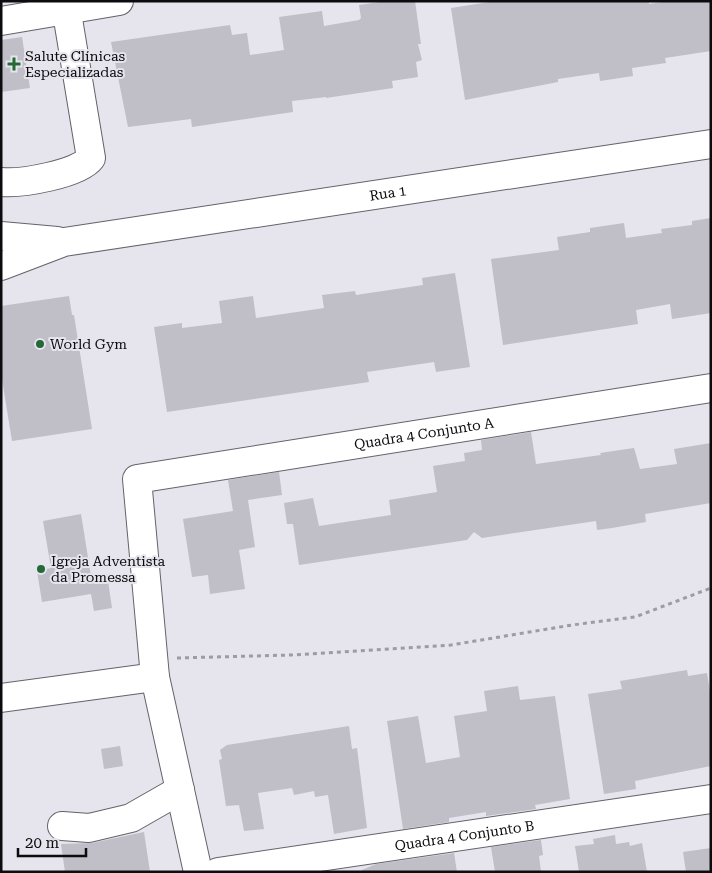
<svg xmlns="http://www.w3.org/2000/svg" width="712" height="873" font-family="'Roboto Serif',serif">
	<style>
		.building { fill: #c0bec6 }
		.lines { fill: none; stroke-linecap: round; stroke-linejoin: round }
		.minor-casing { stroke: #64626a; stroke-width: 30 }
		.path { stroke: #9d9ca2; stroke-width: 3; stroke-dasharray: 4 4; stroke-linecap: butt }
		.minor { stroke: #fff; stroke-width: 28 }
		.poi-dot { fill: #236a37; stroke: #e6e4ec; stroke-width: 2 }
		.labels { text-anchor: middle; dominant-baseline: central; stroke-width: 4; stroke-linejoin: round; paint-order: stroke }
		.poi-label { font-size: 14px; fill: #0c0b0e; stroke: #e6e4ec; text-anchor: start }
		.street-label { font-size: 14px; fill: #0c0b0e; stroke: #e6e4ec }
	</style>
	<rect width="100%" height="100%" fill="#e6e4ec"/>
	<!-- building -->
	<g class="building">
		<polygon points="387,1 415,1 421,44 418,44 422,60 416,62 418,77 392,81 393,88 326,98 326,97 292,101 293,112 192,127 191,119 128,127 111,42 230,25 232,35 247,33 250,55 284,50 279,17 322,11 324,26 359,20 361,18 359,5"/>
		<polygon points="496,1 649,1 649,4 668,1 711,1 711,51 665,58 666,63 632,68 633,76 600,81 599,73 558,79 558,82 465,100 451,8"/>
		<polygon points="22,37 30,88 1,92 1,40"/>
		<polygon points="711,218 711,313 672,319 670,304 636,310 638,324 503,345 491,259 559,250 557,237 590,232 590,228 624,223 626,238 662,233 661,229 692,225 692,221"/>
		<polygon points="455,273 470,367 436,372 434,362 367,372 369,382 167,412 154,327 182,323 182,328 222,323 219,301 253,296 256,318 324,308 322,295 355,291 356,295 423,285 422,278"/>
		<polygon points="69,296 72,315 74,315 92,429 12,441 1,373 1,306"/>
		<polygon points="531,432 536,464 601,455 600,453 634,448 640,469 677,464 674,449 711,443 711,503 645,514 646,522 612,528 597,530 596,521 482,538 474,532 467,540 299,565 293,524 287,524 284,503 313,498 319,526 391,515 389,500 437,492 433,466 465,461 464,453 482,450 481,440"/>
		<polygon points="279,472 282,495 248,500 255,547 239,550 245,589 210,594 208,575 192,577 183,519 233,511 228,480"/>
		<polygon points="81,514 91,576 107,574 112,608 94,611 91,594 42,602 37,571 51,568 43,521"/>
		<polygon points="687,670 688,676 707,673 711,697 711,766 635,781 636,789 604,794 588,694 622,689 620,681"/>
		<polygon points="518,686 520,700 555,696 570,799 535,805 536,809 486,816 486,812 449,818 449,822 403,829 387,721 418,716 426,763 460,757 454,716 487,711 484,691"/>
		<polygon points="349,726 352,749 357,748 367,828 334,834 328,795 315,797 314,791 294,795 292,788 258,793 264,829 244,831 239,805 226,806 219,760 222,759 220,750 227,745"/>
		<polygon points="120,746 123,766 104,769 101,749"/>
		<polygon points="144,832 150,872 65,872 61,844 92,843"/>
		<polygon points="615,835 616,844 629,842 630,846 642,843 647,872 579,872 575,846 594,844 593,839"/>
		<polygon points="541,840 543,855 539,856 541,872 495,872 491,847"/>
		<polygon points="711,848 711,872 686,872 683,852"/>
		<polygon points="454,853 457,872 362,872 362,870 376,864"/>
	</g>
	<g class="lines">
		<defs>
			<g id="minor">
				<polyline points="1,21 119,1"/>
				<path d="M1 182C21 184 79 174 91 158L65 1"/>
				<polyline points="1,236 57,241"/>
				<path id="s1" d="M1 266 64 242 711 144"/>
				<polyline points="1,698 155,677"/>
				<polyline points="62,826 89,828 131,818 180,790"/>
				<path id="s2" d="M198 872 155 677 137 479 711 388"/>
				<path id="s3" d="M218 872 711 799"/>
			</g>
		</defs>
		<!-- minor casing -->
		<use href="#minor" class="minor-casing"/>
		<!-- path -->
		<polyline class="path" points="177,658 291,655 451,645 572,625 635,617 711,588"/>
		<!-- minor -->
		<use href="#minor" class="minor"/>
	</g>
	<!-- markers -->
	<g class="poi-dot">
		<path d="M11.5 56.5h5v5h5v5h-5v5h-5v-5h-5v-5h5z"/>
		<circle cx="40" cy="344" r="5"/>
		<circle cx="41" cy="569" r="5"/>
	</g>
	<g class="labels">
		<!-- poi labels -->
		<g class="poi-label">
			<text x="25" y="56">Salute Clínicas<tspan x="25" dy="16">Especializadas</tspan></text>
			<text x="50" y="344">World Gym</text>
			<text x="51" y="561">Igreja Adventista<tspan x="51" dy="16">da Promessa</tspan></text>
		</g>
		<!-- street labels -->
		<g class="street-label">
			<text stroke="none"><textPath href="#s1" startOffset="395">Rua 1</textPath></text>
			<text stroke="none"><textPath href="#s2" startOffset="689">Quadra 4 Conjunto A</textPath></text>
			<text stroke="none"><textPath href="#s3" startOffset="249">Quadra 4 Conjunto B</textPath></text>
		</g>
	</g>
	<!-- border -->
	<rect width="712" height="873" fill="none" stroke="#0c0b0e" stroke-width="5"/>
	<!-- scale -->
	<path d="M18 848v8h68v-8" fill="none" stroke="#0c0b0e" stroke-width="2.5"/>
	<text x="25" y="848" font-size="15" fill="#0c0b0e" stroke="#e6e4ec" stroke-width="4" paint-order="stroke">20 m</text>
</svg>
